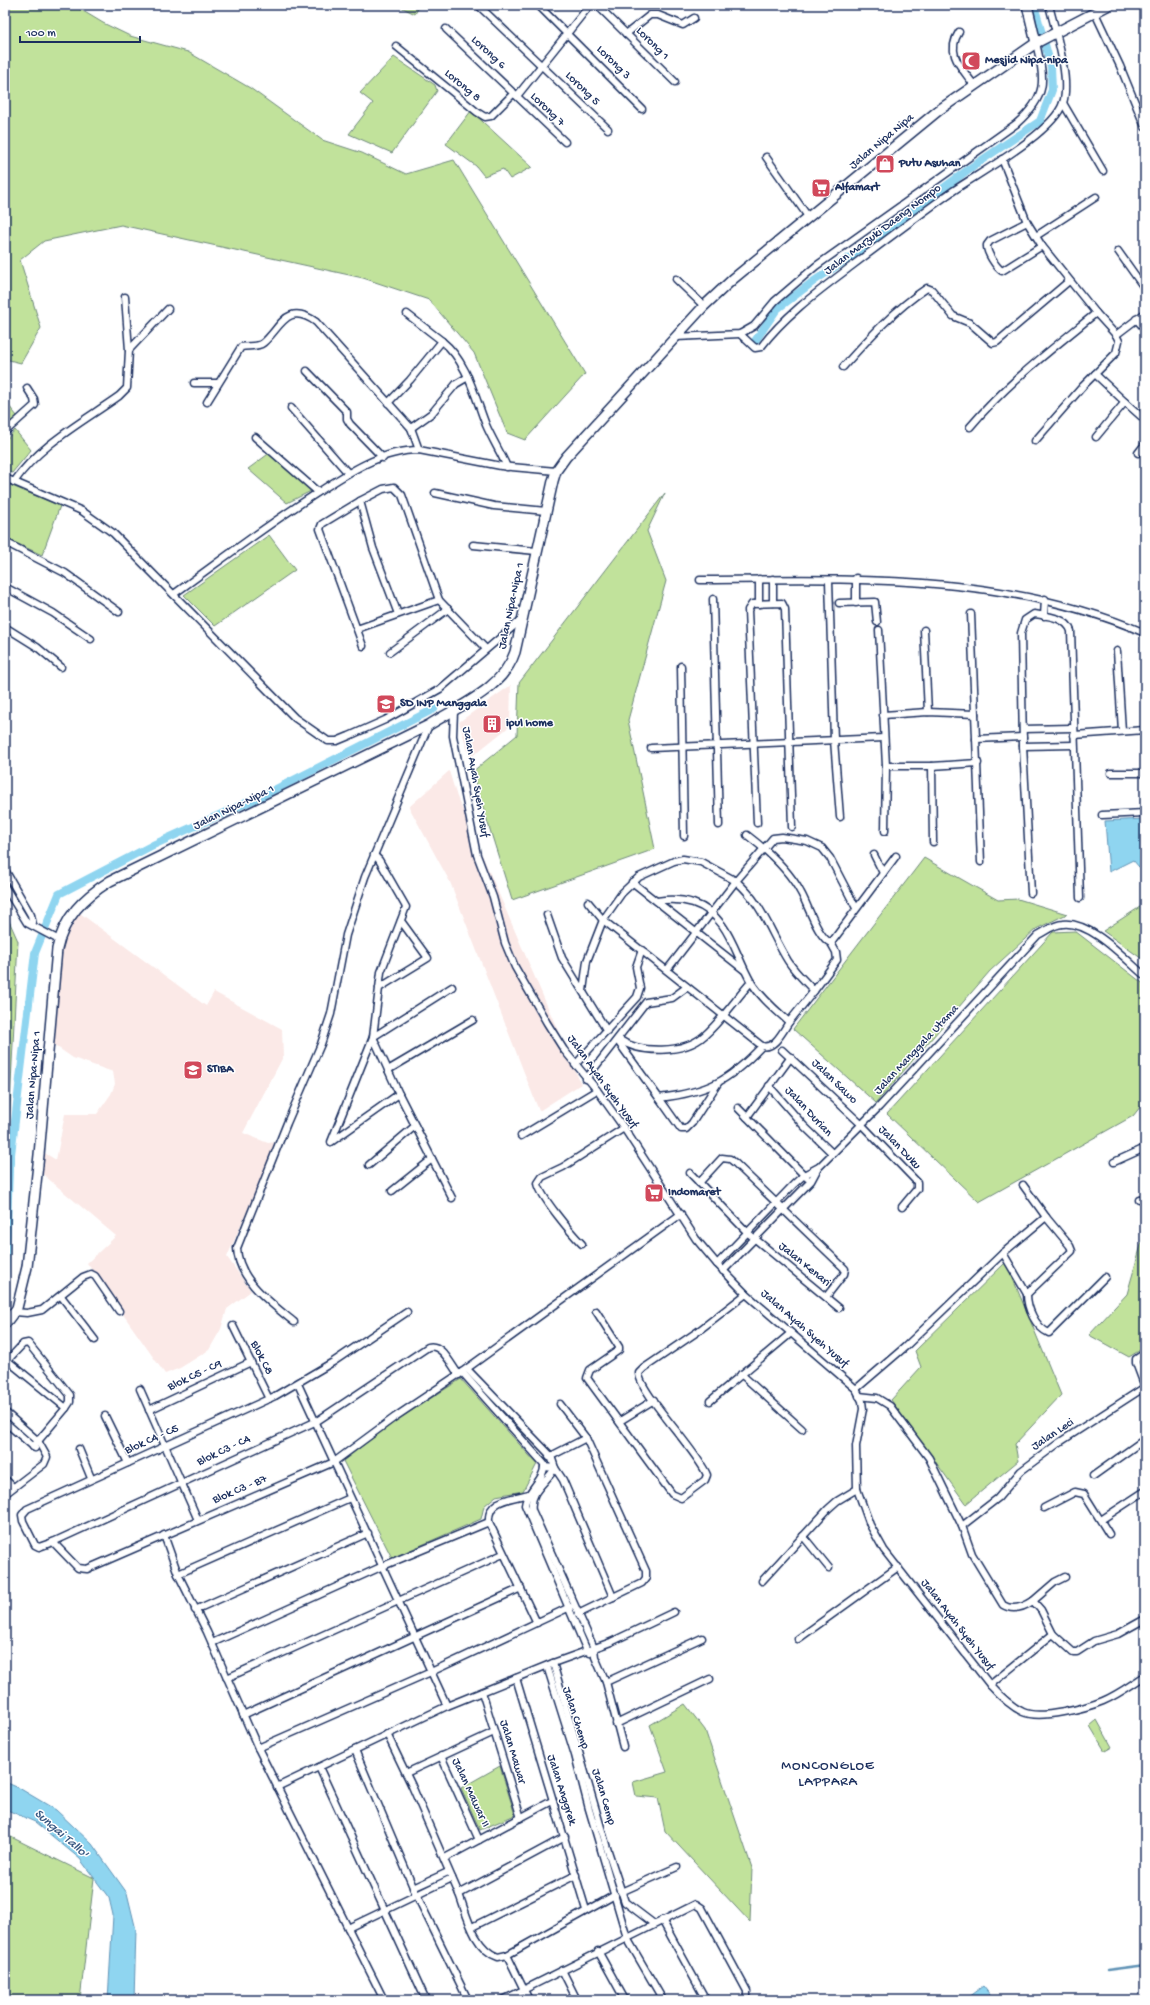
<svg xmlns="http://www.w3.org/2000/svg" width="1150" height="2005" font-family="'Gochi Hand',sans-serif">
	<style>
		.built { fill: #fbe9e7 }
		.green { fill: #c1e29b; stroke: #6e887c }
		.water { fill: #8fd5f0; stroke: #6193b6 }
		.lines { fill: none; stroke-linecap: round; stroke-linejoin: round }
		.stream { stroke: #6193b6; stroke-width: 2.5 }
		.canal { stroke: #8fd5f0; stroke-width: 8 }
		.street-casing { stroke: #1b2f5e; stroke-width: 9 }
		.secondary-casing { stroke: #1b2f5e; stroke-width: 12 }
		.street { stroke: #fff; stroke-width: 6 }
		.secondary { stroke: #fff; stroke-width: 9 }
		.labels { text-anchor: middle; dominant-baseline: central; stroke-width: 3; stroke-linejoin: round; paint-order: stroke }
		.street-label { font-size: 12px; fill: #1b2f5e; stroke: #fff }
		.poi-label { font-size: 12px; font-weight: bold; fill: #1b2f5e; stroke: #fff; text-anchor: start }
		.water-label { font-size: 13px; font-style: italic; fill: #385882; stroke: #fff }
		.quarter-label { font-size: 14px; letter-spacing: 1px; fill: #1b2f5e; stroke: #fff }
	</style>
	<rect width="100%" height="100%" fill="#fff"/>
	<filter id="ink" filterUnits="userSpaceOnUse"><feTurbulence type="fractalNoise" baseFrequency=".025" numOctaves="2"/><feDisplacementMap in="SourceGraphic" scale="8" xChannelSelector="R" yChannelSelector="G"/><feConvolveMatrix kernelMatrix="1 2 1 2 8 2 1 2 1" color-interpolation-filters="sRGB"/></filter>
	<g filter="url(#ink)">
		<!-- built -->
		<g class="built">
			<polygon points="511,685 510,726 470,758 459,722"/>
			<polygon points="449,771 457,797 581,1084 539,1111 450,882 409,807"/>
			<polygon points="77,911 206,1006 214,992 282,1029 283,1057 243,1133 268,1143 277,1142 227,1257 251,1291 227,1309 221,1329 209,1350 180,1368 165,1374 87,1263 116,1236 39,1171 40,1150 56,1160 65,1114 97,1114 111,1094 115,1084 113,1072 73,1058 50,1042 58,948"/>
		</g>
		<!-- green -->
		<g class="green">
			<polygon points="5,5 73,5 103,23 130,36 188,52 250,88 322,140 362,153 406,174 454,160 585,374 525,440 507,433 474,353 429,300 363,278 121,225 44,241 20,260 41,328 21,363 5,359"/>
			<polygon points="397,5 420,5 415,14"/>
			<polygon points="394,57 435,85 437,91 392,153 349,134 373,103 360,93"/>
			<polygon points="471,111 532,167 510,179 503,169 484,176 476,166 446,144"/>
			<polygon points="5,401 17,416 5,428"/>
			<polygon points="15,430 31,450 12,473 5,471 5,441"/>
			<polygon points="271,452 311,491 287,503 248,469"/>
			<polygon points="5,483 60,506 42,555 5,538"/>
			<polygon points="665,493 647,531 666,581 628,720 655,849 512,900 472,772 517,735 519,683"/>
			<polygon points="269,535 295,570 215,626 184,595"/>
			<polygon points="924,858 998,900 1018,899 1067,914 1036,929 990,971 876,1103 793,1029"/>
			<polygon points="1143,905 1145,906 1145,961 1103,931"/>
			<polygon points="5,912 18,941 9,1125 5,1148"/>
			<polygon points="1075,931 1145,985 1145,1101 1133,1116 979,1202 887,1114 1053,932"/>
			<polygon points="1145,1231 1145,1347 1129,1357 1089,1335 1127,1294"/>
			<polygon points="1006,1262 1061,1395 1015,1444 1018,1461 966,1504 891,1400 921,1367 915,1351"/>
			<polygon points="461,1379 537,1464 523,1491 496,1496 484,1506 481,1519 392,1558 343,1461 389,1425"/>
			<polygon points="685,1704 705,1730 752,1868 750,1922 665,1831 658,1798 636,1796 633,1782 667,1772 650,1725"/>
			<polygon points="1097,1720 1112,1747 1105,1751 1090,1726"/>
			<polygon points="500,1766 515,1815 480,1830 461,1788"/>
			<polygon points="5,1834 94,1878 80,2000 5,2000"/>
		</g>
		<!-- water -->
		<g class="water">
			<polygon points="1145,819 1145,874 1133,860 1109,872 1105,821"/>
			<polygon points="5,1782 19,1788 56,1810 92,1844 127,1893 136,1930 134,2000 108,2000 113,1915 109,1898 80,1859 35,1822 5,1809"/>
			<polygon points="983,1986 994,2000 964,2000"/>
		</g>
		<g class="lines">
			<!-- stream -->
			<polyline class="stream" points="1107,1970 1145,1965"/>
			<!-- canal -->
			<g class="canal">
				<polyline points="755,341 777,309 814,281 856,253 973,166 1040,121 1052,90 1051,66 1034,5"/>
				<polyline points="5,1275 9,1171 35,953 59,894 153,845 266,794 434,709"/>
			</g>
			<defs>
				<g id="street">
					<polyline points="478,5 608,129"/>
					<polyline points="538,5 642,109"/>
					<polyline points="597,5 675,82"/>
					<polyline points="1095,13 1120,66 1145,127"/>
					<polyline points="446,29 565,142"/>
					<path d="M959 32C945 54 962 68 974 85"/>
					<polyline points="626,34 650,15 658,15 683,25 694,18"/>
					<polyline points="396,46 477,112 485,117 491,116 514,93"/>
					<polyline points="517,96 590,5"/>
					<polyline points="1063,103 1103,171"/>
					<polyline points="766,157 809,218"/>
					<polyline points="1002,159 1027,222 1042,246 1096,313 1116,335 1119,341 1116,353 1095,374 1125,402 1096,437"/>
					<path d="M1027 222 990 241 987 245C986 252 996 267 1002 271L1042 246"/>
					<polyline points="1036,236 1096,197"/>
					<polyline points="1118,251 1145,289"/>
					<polyline points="676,279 704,306"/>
					<polyline points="1136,319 1145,329"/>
					<path d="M740 334 755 348 761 347C785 315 820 290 853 265 886 240 919 215 953 191 979 173 1053 133 1063 103 1071 79 1055 30 1049 5"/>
					<polyline points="1116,335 1145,313"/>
					<path d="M676 337 740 334 754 326 775 301 816 266 1016 124C1048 96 1045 81 1036 43"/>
					<path d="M442 341C467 361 475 397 486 425 492 439 501 453 507 467"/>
					<polyline points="129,350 168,309"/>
					<path d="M843 367C868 339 895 309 927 288L932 290 953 316 970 323 993 343 997 342 1069 281"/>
					<polyline points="307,371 347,412 347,419 350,424 383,458"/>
					<polyline points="194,383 218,383"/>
					<path d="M207 402 241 347C248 345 257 348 263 343 281 328 286 301 316 322L411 428 432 413 456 384 468 377"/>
					<polyline points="1125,402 1145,420"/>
					<polyline points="388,403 410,380 442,341 407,314"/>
					<polyline points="291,408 348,473"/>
					<path d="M970 427C1007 383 1052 349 1096 313"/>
					<polyline points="411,428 419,450"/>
					<polyline points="5,432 35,405 34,399 27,388"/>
					<polyline points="255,437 318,492"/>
					<polyline points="1035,441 1083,386 1095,374"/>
					<polyline points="1138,453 1145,444"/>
					<polyline points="5,478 82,511 113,533 295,718 328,741 337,741 349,736 385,720 440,689 521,620"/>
					<path d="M14 482C39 445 84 421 119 396L127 388 129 350 125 297"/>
					<polyline points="435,493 494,506 546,511"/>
					<polyline points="360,501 383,489 394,487 402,495 439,600 486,649"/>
					<polyline points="5,542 65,573 119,612"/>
					<polyline points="473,545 536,551"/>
					<polyline points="759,579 759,604"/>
					<path d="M700 580C850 579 1004 572 1145 633"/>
					<polyline points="829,581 834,740 840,817"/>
					<polyline points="5,587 53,613 91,639"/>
					<path d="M174 594C220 561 264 527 311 497 343 476 380 450 419 450L501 466 556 471"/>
					<polyline points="713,599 719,825"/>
					<polyline points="773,603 773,579"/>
					<polyline points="839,603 875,602 877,622"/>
					<polyline points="856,603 856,578"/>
					<polyline points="971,614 981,862"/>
					<polyline points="1044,616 1045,599"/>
					<polyline points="5,627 37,647 61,667"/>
					<polyline points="357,629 439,600"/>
					<polyline points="879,630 886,766 885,831"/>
					<polyline points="924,630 928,712"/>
					<polyline points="363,646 320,529 322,524 360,501 373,548 398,614"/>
					<polyline points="1117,651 1122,731"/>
					<polyline points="390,652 448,609"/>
					<polyline points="681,666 684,836"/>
					<path d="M454 711 453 736 477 855 493 897 505 943 515 967 547 1023 564 1050 597 1090 624 1128 696 1239 717 1264 746 1294 856 1389 862 1401 863 1409 856 1446 857 1489 870 1525 884 1550 990 1685C1000 1696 1010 1706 1023 1712 1040 1720 1086 1708 1103 1701 1118 1695 1132 1684 1145 1676"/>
					<polyline points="883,715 928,712 975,714"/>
					<polyline points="1023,729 1073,728"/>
					<polyline points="1074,735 1145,730"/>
					<polyline points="976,739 1023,737"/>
					<polyline points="1023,746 1074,745"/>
					<polyline points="651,748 884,738"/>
					<polyline points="886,766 932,766 978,763"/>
					<polyline points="932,766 933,842"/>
					<polyline points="1111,773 1145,773"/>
					<polyline points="1102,815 1145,813"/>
					<polyline points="757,823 748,610 752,604 782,603 785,609 792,827"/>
					<path d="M747 835C768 851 789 870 801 893 808 905 818 938 831 943L896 856"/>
					<polyline points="374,855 379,860 406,907 381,972 373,1037 452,987"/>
					<polyline points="874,855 883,873"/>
					<polyline points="5,870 31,915 33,925"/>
					<polyline points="632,882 744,970"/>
					<polyline points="5,887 27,923 59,940"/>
					<path d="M1031 893 1023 746 1021 633 1025 620 1034 614C1047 616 1066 617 1071 631L1080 898"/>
					<path d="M657 901C670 899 680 899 693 903 729 915 734 953 751 982 761 998 776 1010 789 1022L814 991"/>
					<path d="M588 902 603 920 762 1046C774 1050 783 1031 789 1022"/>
					<polyline points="547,915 562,958 607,1031"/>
					<path d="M667 970 736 881C763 904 770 932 788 961 795 972 805 981 814 991L837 960 836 952 831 943"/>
					<polyline points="379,988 428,958 401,921"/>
					<polyline points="583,991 587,961 603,920 622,893 639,877 674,861 683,859 701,862 736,881 773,838 782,837 807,841 822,848 830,858 856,908"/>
					<polygon points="373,1037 399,1094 331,1142"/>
					<path d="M618 1039C640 1054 684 1054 705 1035 722 1020 736 999 751 982"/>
					<path d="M617 1040 659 1098C708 1092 728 1082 762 1046"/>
					<polyline points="782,1050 861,1124 917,1182 917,1189 902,1207"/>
					<polyline points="575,1065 637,997 640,988 636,967 642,950"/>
					<polyline points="388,1070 473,1020"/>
					<polyline points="586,1079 646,1002 672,998 687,987"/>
					<polyline points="769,1086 804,1126 832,1153"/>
					<polyline points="399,1094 452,1198"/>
					<polyline points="659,1098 681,1129 686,1129 692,1123 718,1083"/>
					<polyline points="738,1108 807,1178"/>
					<polyline points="747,1117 791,1057"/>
					<polyline points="521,1136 597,1090"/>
					<polyline points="1114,1162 1145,1148"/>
					<polyline points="369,1165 415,1126"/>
					<polyline points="690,1173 748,1233 839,1308"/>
					<polyline points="699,1183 722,1158 730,1159 735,1163 845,1269 844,1274 826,1297"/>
					<polyline points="1023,1185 1046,1217"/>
					<polyline points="392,1191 432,1159"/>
					<polyline points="1139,1200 1145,1198"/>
					<path d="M582 1244C572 1234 539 1195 538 1183L542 1177 563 1167 624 1128"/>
					<polyline points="1003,1253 1027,1294"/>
					<path d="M717 1264 794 1184 804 1175 819 1167 879 1107 1038 935C1046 931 1054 924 1063 924 1091 921 1125 959 1145 976"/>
					<polyline points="723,1271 811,1181 818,1168"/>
					<polyline points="61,1296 95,1340"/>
					<path d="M596 1311 619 1347V1350L590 1370 587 1378 672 1494 681 1498 705 1480 707 1475C698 1452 639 1392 639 1373L644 1368 697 1332 746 1294"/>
					<polyline points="15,1312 27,1313 42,1310 83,1277 91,1274 95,1276 119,1311"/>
					<path d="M407 1312 333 1362 275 1396 27 1509 22 1515 23 1521 35 1545 39 1547 53 1542 317 1421 428 1347C442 1343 451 1365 459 1375"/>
					<path d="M294 1322C271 1303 238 1280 237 1248L287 1123 321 1044 331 1014 346 935 365 877 429 725"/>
					<polyline points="233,1326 269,1399"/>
					<polyline points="8,1361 66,1408 33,1447"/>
					<polyline points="6,1362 23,1344 28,1343 70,1395 70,1402 66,1408"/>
					<path d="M467 1369 551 1456 555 1468C547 1482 529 1491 532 1510L594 1648 595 1657 606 1682 623 1747"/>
					<path d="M462 1372 544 1464C546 1479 526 1491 525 1505L587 1651 590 1653"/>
					<polyline points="741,1374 802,1429"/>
					<polyline points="298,1384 447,1706"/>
					<polyline points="140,1389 198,1520"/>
					<path d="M856 1389 905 1347 1003 1253 1046 1217 1070 1246 1072 1251 1027 1294C1027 1308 1035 1327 1049 1333L1105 1277"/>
					<path d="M859 1396 877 1398 890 1406 929 1458 962 1526 972 1554 1003 1605C1013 1611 1024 1607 1033 1601L1041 1610 1053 1634 1073 1652H1077L1094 1641 1118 1634 1145 1619"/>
					<polyline points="710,1401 791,1333"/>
					<polyline points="560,1404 586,1438"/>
					<polyline points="149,1410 251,1362"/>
					<polyline points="5,1412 38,1441 47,1457 44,1464 5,1494"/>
					<polyline points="105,1416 128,1463"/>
					<polyline points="620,1421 654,1400"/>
					<polyline points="5,1422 35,1448"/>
					<polyline points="79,1449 91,1478"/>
					<polyline points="549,1457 586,1438 646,1571 646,1578 642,1583 578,1614"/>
					<polyline points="544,1467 555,1468 563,1480 613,1597"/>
					<polyline points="1093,1476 1145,1439"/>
					<polyline points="5,1479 13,1487"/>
					<polyline points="1044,1508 1075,1492 1084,1494 1109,1534"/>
					<polyline points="1101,1520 1145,1491"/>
					<path d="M489 1522C487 1499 511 1499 529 1494"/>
					<polyline points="962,1526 998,1498 1021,1471 1060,1442 1145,1387 1136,1363 1136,1359 1145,1353"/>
					<polyline points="164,1535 178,1574 207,1632 258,1748 384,2000"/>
					<polyline points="803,1536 829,1568"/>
					<polyline points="53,1542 78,1568 87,1569 334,1462 395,1417 462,1372 681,1214"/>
					<polyline points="178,1574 350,1498"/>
					<polyline points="762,1581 828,1509 837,1501 857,1489"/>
					<polyline points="1033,1601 1055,1582 1065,1577"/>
					<polyline points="195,1610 368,1533"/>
					<polyline points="798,1639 898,1567"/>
					<polyline points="212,1643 383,1566 489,1522 537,1623"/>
					<polyline points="553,1663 607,1848 625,1902 654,1924"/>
					<polyline points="547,1666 575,1755 589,1809 627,1938 663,2000"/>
					<polyline points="227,1678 503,1554"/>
					<polyline points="516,1678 586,1910"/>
					<polyline points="606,1682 702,1638"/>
					<polyline points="990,1685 1053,1634"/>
					<polyline points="482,1692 521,1818"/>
					<polyline points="243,1715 521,1588"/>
					<polyline points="616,1724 710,1679"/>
					<polyline points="387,1734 412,1786 459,1894 565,1837"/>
					<polyline points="258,1748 431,1672 570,1607"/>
					<polyline points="355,1750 416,1894 468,2000"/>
					<polyline points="441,1756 479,1840"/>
					<polyline points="319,1767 426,2000"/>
					<polyline points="406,1773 494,1732"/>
					<polyline points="277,1787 447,1706 553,1663 611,1642 674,1612"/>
					<polyline points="445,1858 552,1801"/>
					<polyline points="413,1888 448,1872"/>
					<polyline points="621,1892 677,1867"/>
					<path d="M459 1894C467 1915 474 1949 498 1957L507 1955 615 1895"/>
					<polyline points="662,1920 706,2000"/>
					<polyline points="472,1927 576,1875"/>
					<polyline points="348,1928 452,1878"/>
					<polyline points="598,1951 625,2000"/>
					<polyline points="507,1955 529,2000"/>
					<polyline points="562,1970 577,2000"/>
					<polyline points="503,2000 696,1904 702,1908 747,1991 747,2000"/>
				</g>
				<g id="secondary">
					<polyline points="1027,5 1036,43"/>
					<path d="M5 1324 17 1308 27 1267 39 1155 57 949C64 917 83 898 110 881L429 725C459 706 503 689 515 652L553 481 556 471 566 457 704 306 733 279 939 110 1036 43 1109 5"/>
				</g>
			</defs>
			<!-- street casing -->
			<use href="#street" class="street-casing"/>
			<!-- secondary casing -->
			<use href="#secondary" class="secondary-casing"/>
			<!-- street -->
			<use href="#street" class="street"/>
			<!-- secondary -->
			<use href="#secondary" class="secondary"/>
		</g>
	</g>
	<!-- icons -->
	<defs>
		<symbol id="mosque-square" viewBox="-11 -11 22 22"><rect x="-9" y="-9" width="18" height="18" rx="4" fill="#d1495b" stroke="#fff"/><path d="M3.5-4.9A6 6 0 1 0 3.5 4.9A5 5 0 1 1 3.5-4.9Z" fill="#fff"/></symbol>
		<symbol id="shop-square" viewBox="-11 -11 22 22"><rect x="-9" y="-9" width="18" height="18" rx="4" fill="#d1495b" stroke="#fff"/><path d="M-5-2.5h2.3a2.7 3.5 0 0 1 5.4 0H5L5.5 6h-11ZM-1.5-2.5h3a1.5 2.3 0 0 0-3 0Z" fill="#fff"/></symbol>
		<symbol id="supermarket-square" viewBox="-11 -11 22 22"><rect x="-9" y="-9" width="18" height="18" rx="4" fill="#d1495b" stroke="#fff"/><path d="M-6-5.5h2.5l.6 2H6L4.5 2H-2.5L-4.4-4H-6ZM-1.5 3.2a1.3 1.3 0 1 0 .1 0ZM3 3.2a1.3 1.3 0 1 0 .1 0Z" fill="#fff"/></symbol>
		<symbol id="school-square" viewBox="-11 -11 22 22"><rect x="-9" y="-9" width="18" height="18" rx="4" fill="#d1495b" stroke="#fff"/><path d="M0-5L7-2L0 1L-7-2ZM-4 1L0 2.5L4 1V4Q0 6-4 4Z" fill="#fff"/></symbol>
		<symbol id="building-square" viewBox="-11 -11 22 22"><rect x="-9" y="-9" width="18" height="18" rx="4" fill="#d1495b" stroke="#fff"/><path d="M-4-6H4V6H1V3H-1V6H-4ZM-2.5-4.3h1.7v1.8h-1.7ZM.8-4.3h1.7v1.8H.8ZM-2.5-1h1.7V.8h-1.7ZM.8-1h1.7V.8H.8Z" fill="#fff"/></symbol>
		<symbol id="university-square" viewBox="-11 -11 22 22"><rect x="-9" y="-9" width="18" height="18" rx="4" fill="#d1495b" stroke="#fff"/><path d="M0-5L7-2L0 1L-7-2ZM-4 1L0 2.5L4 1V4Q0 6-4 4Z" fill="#fff"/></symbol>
	</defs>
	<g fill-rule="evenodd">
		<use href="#mosque-square" x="960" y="50" width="22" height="22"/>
		<use href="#shop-square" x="874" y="153" width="22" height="22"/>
		<use href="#supermarket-square" x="810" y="177" width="22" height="22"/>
		<use href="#school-square" x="375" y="693" width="22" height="22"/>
		<use href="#building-square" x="481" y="713" width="22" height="22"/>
		<use href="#university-square" x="182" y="1059" width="22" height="22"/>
		<use href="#supermarket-square" x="643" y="1182" width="22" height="22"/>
	</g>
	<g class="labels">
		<!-- street labels -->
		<g class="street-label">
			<text transform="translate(652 44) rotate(45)">Lorong 1</text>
			<text transform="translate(488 53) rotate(43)">Lorong 6</text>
			<text transform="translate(613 63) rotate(45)">Lorong 3</text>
			<text transform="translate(462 86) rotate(40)">Lorong 8</text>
			<text transform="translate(582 89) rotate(44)">Lorong 5</text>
			<text transform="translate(547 110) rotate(44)">Lorong 7</text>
			<text transform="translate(882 142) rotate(-40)">Jalan Nipa Nipa</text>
			<text transform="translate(883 230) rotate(-37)">Jalan Marzuki Daeng Nompo</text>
			<text transform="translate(512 606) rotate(-78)">Jalan Nipa-Nipa 1</text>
			<text transform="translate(475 782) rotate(80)">Jalan Ayah Syeh Yusuf</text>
			<text transform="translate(234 808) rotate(-26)">Jalan Nipa-Nipa 1</text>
			<text transform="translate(917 1050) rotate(-47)">Jalan Manggala Utama</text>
			<text transform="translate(34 1075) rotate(-85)">Jalan Nipa-Nipa 1</text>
			<text transform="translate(602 1082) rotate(54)">Jalan Ayah Syeh Yusuf</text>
			<text transform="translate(834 1082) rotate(44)">Jalan Sawo</text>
			<text transform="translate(808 1112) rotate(47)">Jalan Durian</text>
			<text transform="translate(899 1148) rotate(46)">Jalan Duku</text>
			<text transform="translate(804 1265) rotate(39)">Jalan Kenari</text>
			<text transform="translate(804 1329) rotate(41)">Jalan Ayah Syeh Yusuf</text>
			<text transform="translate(261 1358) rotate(63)">Blok C8</text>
			<text transform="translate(195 1376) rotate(-25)">Blok C5 - C9</text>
			<text transform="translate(1053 1435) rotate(-34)">Jalan Leci</text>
			<text transform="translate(152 1440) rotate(-24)">Blok C4 - C5</text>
			<text transform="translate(224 1451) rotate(-25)">Blok C3 - C4</text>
			<text transform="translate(240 1490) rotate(-23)">Blok C3 - B7</text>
			<text transform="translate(957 1625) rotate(52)">Jalan Ayah Syeh Yusuf</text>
			<text transform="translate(575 1718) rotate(72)">Jalan Chemp</text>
			<text transform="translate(512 1752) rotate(73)">Jalan Mawar</text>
			<text transform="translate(561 1790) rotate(72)">Jalan Anggrek</text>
			<text transform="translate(470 1793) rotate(65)">Jalan Mawar II</text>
			<text transform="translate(603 1797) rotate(73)">Jalan Cemp</text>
		</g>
		<!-- poi labels -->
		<g class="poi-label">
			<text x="985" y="61">Mesjid Nipa-nipa</text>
			<text x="899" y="164">Putu Asuhan</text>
			<text x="835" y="188">Alfamart</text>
			<text x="400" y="704">SD INP Manggala</text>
			<text x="506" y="724">ipul home</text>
			<text x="207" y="1070">STIBA</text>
			<text x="668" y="1193">Indomaret</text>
		</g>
		<!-- water labels -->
		<g class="water-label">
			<text transform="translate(61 1834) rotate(41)">Sungai Tallo'</text>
		</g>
		<!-- quarter labels -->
		<g class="quarter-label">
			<text x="828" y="1766">MONCONGLOE<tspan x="828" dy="16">LAPPARA</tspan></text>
		</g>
	</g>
	<!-- margin -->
	<rect width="1150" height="2005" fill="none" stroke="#fff" stroke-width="20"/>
	<rect x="10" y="10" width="1130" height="1985" fill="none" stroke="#1b2f5e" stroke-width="1.5" filter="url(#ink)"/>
	<!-- scale -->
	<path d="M20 36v6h120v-6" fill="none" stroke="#1b2f5e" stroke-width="2"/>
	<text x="26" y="36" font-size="12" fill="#1b2f5e" stroke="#ffffff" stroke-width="3" paint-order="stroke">100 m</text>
</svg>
